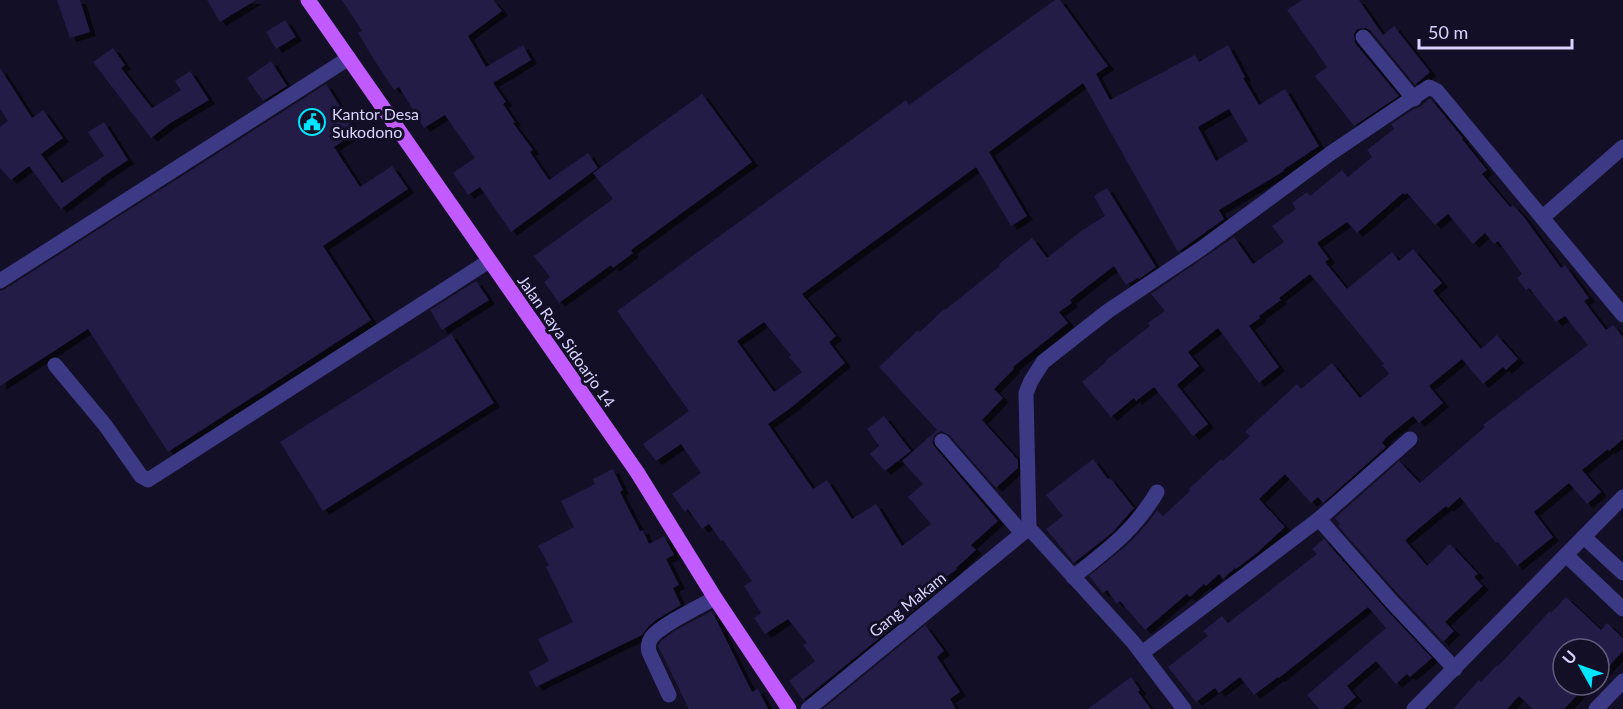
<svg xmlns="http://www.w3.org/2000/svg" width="1623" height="709" font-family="Lato,sans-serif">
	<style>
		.building { fill: #241b47; fill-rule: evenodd; filter: url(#shadow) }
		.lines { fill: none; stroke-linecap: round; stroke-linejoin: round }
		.minor { stroke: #3d3a85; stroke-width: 15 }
		.major { stroke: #c25bff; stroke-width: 15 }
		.labels { text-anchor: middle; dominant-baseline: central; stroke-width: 6; stroke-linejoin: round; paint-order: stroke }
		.poi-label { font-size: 16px; fill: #d9d4ff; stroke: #130f26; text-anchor: start }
		.street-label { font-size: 16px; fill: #d9d4ff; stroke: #130f26 }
	</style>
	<defs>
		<filter id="shadow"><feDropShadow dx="6" dy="4" stdDeviation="0" flood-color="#0009"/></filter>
	</defs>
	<rect width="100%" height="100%" fill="#130f26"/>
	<!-- building -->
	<g class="building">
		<polygon points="57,0 80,0 90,32 70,38"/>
		<polygon points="207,0 256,0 220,22"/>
		<polygon points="342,0 493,0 502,11 468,36 486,67 523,45 531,60 493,83 506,102 503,104 515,122 513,123 533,150 530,152 549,180 588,153 598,168 511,232 480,187 468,195 453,173 475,158 445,115 424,128 399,87 394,90 373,58 358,33 362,31"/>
		<path d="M1055 0H1060L1108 66 1096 74 1110 100 1195 55 1199 62 1228 45 1245 77 1243 78 1259 105 1285 89 1319 146 1283 170 1284 171 1219 210 1224 219 1178 252 1083 83 989 152 1027 216 1011 226 976 167 802 294 836 336 829 342 845 363 792 407 768 424 813 489 827 480 852 519 876 504 902 546 931 524 908 497 923 484 902 461 937 430 879 367 918 330 920 332 944 309 945 310 1000 266 999 264 1032 238 1047 258 1080 232 1105 216 1094 196 1107 188 1156 267 1139 279 1138 278 1126 285 1114 266 1070 300 1072 303 1059 312 1068 323 1013 367 1014 369 994 389 1003 398 982 420 1018 460V468L996 488 949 435 941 431 935 434 932 442 935 447 998 521 971 545 976 550 956 568 957 569 926 592 929 596 913 608 914 610 803 700 789 681 815 661 803 645 807 643 788 619 765 634 754 618 761 613 744 586 752 581 723 540 721 541 709 524 702 529 688 509 685 512 672 494 701 473 681 444 656 461 643 444 689 411 617 311 906 100 909 105ZM1229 109 1248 141 1216 161 1198 127ZM764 322 791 355 789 357 802 372 774 392 737 341Z"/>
		<polygon points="1302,0 1359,0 1383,35 1394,26 1430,72 1415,85 1371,31 1366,28 1357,29 1354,34 1355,43 1399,96 1354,126 1315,76 1327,67 1287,10"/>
		<polygon points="285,20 296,37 276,49 266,32"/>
		<polygon points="113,48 125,65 121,68 152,108 181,90 175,81 190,71 209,100 169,124 151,138 93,62"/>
		<polygon points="271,61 287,86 263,101 247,78"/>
		<polygon points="0,68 32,118 43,110 63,138 41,154 62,183 104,156 88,132 104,122 128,160 101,178 101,179 61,209 29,166 11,180 0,168 0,127 8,121 0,109"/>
		<polygon points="326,84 356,132 334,147 360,187 392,166 408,189 323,246 371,320 168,452 88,329 0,386 0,291 5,289"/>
		<polygon points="702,94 752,162 631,250 633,253 613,268 611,265 559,303 544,282 550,277 534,256 613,199 593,173"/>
		<polygon points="1430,98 1463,138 1462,139 1487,170 1482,174 1510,207 1513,205 1524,217 1561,268 1565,265 1589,298 1584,301 1606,330 1613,325 1623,337 1623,439 1609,451 1608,449 1582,470 1601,492 1587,504 1569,483 1534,512 1553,537 1517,566 1498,542 1496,543 1460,497 1448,508 1446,506 1405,540 1427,566 1450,544 1478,574 1474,577 1483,586 1445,622 1454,631 1443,642 1398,594 1338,526 1340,524 1335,518 1399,461 1420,483 1485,427 1483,425 1588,345 1565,316 1556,322 1529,288 1526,290 1517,278 1522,274 1498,241 1494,244 1485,233 1473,244 1448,214 1435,225 1407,193 1405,195 1403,193 1357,233 1347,222 1317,243 1329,259 1325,262 1347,289 1392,252 1399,261 1413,249 1442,283 1433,291 1481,349 1497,335 1518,359 1506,370 1503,367 1483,384 1462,359 1429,386 1443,403 1419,423 1413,416 1387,437 1382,443 1386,447 1323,503 1318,497 1311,503 1285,474 1259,499 1285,527 1257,553 1236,569 1235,568 1223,579 1219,574 1206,586 1204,584 1190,597 1187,594 1145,630 1120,601 1117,604 1107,590 1103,593 1089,576 1126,546 1147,524 1157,510 1163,516 1190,491 1189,489 1221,459 1223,461 1250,436 1245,432 1297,384 1301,389 1332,363 1360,398 1389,374 1382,365 1384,364 1310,274 1279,298 1281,300 1259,316 1260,318 1249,326 1279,367 1259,383 1218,328 1188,352 1199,366 1177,385 1208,424 1193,436 1154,387 1136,401 1134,398 1111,417 1082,382 1106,362 1105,361 1150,326 1148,323 1165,311 1151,294 1234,237 1253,264 1284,242 1272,226 1296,209 1292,203 1307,192 1310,196 1342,170 1348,177 1372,157 1367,150 1394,129 1391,124 1414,109 1420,107"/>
		<polygon points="476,281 489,300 442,330 430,310"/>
		<polygon points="451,334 494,403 323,511 280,442"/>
		<polygon points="884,416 911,451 885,471 870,454 879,446 867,429"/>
		<polygon points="1093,459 1108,479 1110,478 1134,508 1113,532 1074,563 1046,529 1063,516 1046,495"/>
		<polygon points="613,469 623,490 620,492 640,531 643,530 649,544 664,536 674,555 666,559 679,585 673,588 681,605 656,620 648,627 642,635 536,687 529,672 549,661 538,639 573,622 546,567 549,565 538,546 574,527 561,501 595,484 593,479"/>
		<polygon points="1324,539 1384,607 1432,658 1410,677 1407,674 1396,684 1376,661 1347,686 1356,697 1342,709 1319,709 1307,695 1386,628 1368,607 1279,678 1278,677 1254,695 1240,677 1219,693 1215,688 1196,702 1168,667 1208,636 1203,631 1222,616 1228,623 1317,554 1312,549"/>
		<polygon points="1566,597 1601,630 1607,623 1623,638 1623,651 1599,677 1599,649 1563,649 1563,685 1587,685 1564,709 1533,709 1519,696 1507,709 1453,709 1479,680 1481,682 1497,665 1498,666 1550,611 1551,613"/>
		<polygon points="712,611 752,692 758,689 768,709 689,709 658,646 662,640 676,630"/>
		<polygon points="925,625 944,651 937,657 960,692 950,699 956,709 823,709"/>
		<polygon points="1131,677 1140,690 1138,692 1151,709 1088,709"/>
	</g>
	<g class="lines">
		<!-- minor -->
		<g class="minor">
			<polyline points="1363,37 1414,99"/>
			<polyline points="1543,217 1623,147"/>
			<polyline points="0,281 349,58"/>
			<polyline points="55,365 105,425 141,476 148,480 489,261"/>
			<polyline points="942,441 1022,533"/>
			<polyline points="1319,519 1391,601 1455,669"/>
			<polyline points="1584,537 1623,573"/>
			<polyline points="1566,555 1623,609"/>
			<path d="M1073 577C1107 550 1135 530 1157 492"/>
			<polyline points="1142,653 1319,519 1410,439"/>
			<path d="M669 695 649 652C648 648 648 643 651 638 659 626 700 606 715 598"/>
			<polyline points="808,709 1029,528"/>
			<polyline points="1184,709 1133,642 1029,528 1026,393 1031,381 1043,362 1108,311 1202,248 1331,153 1429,87 1437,91 1623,315"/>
			<polyline points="1414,709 1623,497"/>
			<polyline points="1596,709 1623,681"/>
		</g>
		<!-- major -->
		<polyline class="major" points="308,0 637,472 715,598 789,709"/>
	</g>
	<!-- icons -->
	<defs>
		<symbol id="civic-ring" viewBox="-11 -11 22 22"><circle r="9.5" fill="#130f26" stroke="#00e5ff" stroke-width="1.5"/><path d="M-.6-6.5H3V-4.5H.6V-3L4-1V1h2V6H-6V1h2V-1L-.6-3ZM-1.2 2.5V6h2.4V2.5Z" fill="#00e5ff"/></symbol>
	</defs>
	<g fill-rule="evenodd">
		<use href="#civic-ring" x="297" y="107" width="30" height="30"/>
	</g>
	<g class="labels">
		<!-- poi labels -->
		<g class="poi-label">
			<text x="332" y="113">Kantor Desa<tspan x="332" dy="18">Sukodono</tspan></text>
		</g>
		<!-- street labels -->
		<g class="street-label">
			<text transform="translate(567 341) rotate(55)">Jalan Raya Sidoarjo 14</text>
			<text transform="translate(907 604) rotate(-39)">Gang Makam</text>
		</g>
	</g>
	<!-- north arrow -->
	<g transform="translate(1581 667) rotate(310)"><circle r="28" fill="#130f26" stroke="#625e7d" stroke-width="1.5"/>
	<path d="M0-4.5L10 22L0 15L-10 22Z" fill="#00e5ff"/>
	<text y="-9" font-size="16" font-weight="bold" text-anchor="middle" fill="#d9d4ff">U</text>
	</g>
	<!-- scale -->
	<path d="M1419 39v9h153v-9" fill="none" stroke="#d9d4ff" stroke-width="3"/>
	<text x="1428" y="39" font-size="18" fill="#d9d4ff" stroke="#130f26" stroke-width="4.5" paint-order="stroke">50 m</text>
</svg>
